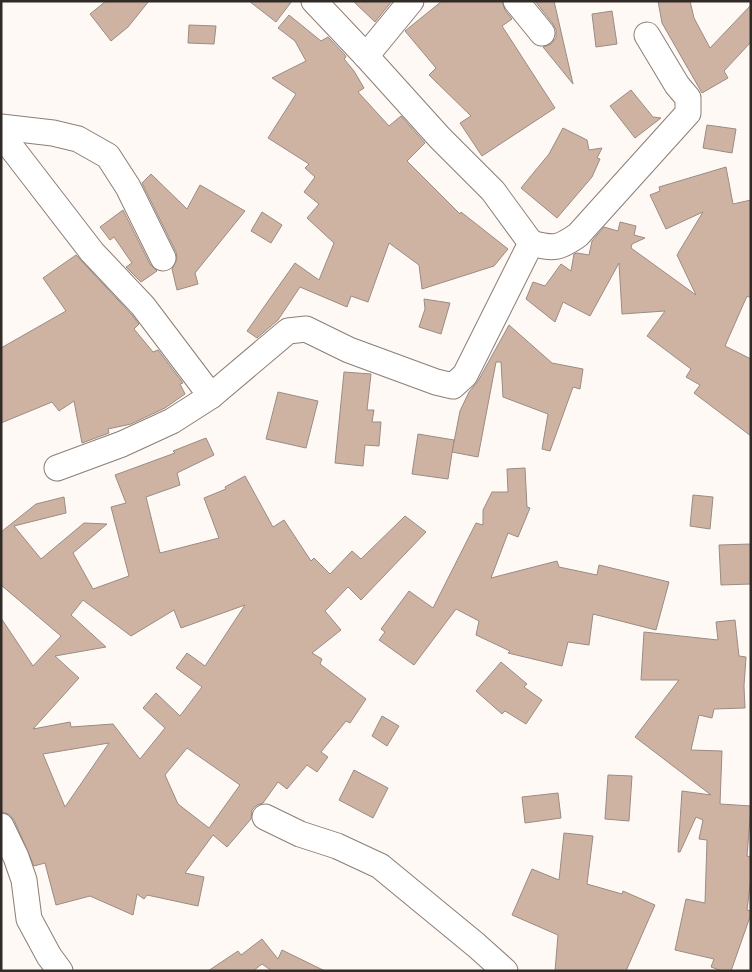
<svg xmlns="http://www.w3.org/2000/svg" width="752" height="972" font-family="'DM Sans',sans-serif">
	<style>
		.building { fill: #cfb3a2; stroke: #9a8c84; fill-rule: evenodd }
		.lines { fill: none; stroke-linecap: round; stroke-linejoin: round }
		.minor-casing { stroke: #8b7e75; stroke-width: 27 }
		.minor { stroke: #fff; stroke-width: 25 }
	</style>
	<rect width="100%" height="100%" fill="#fff9f5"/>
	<!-- building -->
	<g class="building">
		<polygon points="106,1 149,1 128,27 111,41 90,14"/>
		<polygon points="249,1 292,1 276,22"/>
		<polygon points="353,1 392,1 375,22"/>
		<polygon points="442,1 502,1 505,10 512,19 502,26 555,108 482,156 460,123 471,116 429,75 436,68 405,31"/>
		<polygon points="535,1 554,1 573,84 543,47 551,44 556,38 556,30 553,24"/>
		<polygon points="658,1 690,1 694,18 710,48 751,5 751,42 724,71 728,78 702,93 662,23"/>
		<polygon points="612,11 617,44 596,47 592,14"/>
		<polygon points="289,15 321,41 328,37 345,55 346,57 344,59 354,71 364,88 358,92 389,126 401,116 425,143 407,161 460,214 461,212 508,249 494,266 422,289 419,265 389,243 368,302 351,296 347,307 300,287 278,320 257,338 247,331 295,263 319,280 334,243 307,218 319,204 304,192 315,177 305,168 309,164 268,138 296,94 272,78 306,61 295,41 278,28"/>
		<polygon points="189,25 216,26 214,44 188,43"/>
		<polygon points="631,90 653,117 661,118 635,138 610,106"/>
		<polygon points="707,125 736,129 732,153 703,148"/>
		<polygon points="563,128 587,140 589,150 602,148 597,158 600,159 592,177 557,218 521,188 549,154"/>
		<polygon points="726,167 733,204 751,200 751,298 747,296 725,346 751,359 751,436 694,393 700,385 686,377 691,369 647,336 665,311 622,314 619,263 590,316 563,302 555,322 526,299 533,282 545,286 561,264 571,271 574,254 577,253 589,255 592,241 604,227 618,231 620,222 636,226 634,235 645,238 632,244 631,248 696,295 677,255 703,212 666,229 650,195 660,191 659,187"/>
		<polygon points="151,174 187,209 200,185 245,211 195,273 198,284 177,290 172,269 177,259 176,252 142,183"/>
		<polygon points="123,210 150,264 157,271 141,282 126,267 132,263 114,237 110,240 100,227"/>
		<polygon points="262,212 282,225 271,243 251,231"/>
		<polygon points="76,255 132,315 139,324 134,329 153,352 158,350 183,383 180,384 185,394 165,408 131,424 108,429 109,433 82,443 74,401 59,411 52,402 1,423 1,348 66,311 43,278"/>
		<polygon points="424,299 450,303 441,334 419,327 425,309"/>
		<polygon points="509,325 552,363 583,369 580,389 573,387 550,451 542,449 548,414 503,397 501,362 496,362 478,457 452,452 460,411 469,392 478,381"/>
		<polygon points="344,372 371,374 367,410 374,410 372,422 381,422 379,446 365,445 363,466 335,463"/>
		<polygon points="278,392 318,401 306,448 266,439"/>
		<polygon points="418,434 454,440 448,479 412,474"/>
		<path d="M206 438 214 455 177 473 180 485 146 497 160 553 219 538 204 498 226 489 225 487 245 476 273 527 284 520 311 561 314 558 330 574 352 551 361 559 405 516 426 532 361 600 348 587 325 611 341 630 312 653 322 659 320 664 366 699 350 723 346 721 321 752 328 757 317 772 307 765 287 789 278 782 263 803 257 805 252 810 251 819 227 847 213 835 185 873 204 877 198 906 147 895 144 899 137 894 133 915 90 896 56 905 45 863 34 866 14 820 9 814 1 812V618L33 666 61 636 1 585V532L36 504 64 497 66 513 14 526 41 559 84 523 107 524 73 553 93 589 129 576 111 507 126 503 115 475 175 453 173 451ZM83 600 131 636 174 610 181 628 245 605 205 666 187 653 176 668 202 687 180 716 156 693 143 708 165 728 140 759 113 724 71 727 70 722 33 729 79 678 55 656 106 647 71 615ZM109 743 65 807 43 754ZM187 748 240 785 209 828 178 804 165 775Z"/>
		<polygon points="525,468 527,507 530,508 518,537 508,533 491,578 557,561 559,567 597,575 599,565 669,582 656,630 593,614 589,645 568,642 562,666 508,653 510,651 476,635 479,621 456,609 414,665 379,640 385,632 381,629 409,591 433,608 476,523 483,525 483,510 492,492 508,492 507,469"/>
		<polygon points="693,495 713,497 710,529 690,526"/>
		<polygon points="751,544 751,584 721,585 719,545"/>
		<polygon points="735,620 739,656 746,657 744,686 745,708 714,709 712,718 699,715 691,750 722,751 720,804 751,806 747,856 751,857 751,878 747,910 751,911 751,914 731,971 722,971 711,967 714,959 675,950 686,899 705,903 707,840 699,839 703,820 696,817 680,852 678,852 682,791 711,795 635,737 679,680 641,680 644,632 718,640 716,622"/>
		<polygon points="501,662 527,684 524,687 542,700 526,724 505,711 502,714 476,691"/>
		<polygon points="382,716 399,726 387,746 372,736"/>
		<polygon points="354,770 388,788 373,818 339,800"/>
		<polygon points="608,775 632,776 629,821 605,819"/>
		<polygon points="558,793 561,818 525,823 522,797"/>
		<polygon points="564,833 593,836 587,884 622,894 623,891 655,905 626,971 555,971 558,935 512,915 532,869 559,880"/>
		<polygon points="262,939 278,959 282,950 325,971 272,971 262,964 253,971 208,971 238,951 241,955"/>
	</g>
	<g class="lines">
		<defs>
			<g id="minor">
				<polyline points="314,1 366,56 440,138 493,191 531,243"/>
				<polyline points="516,1 542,33"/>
				<polyline points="366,56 411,1"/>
				<polyline points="1,127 53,133 78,139 108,156 128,187 163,258"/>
				<polyline points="1,134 92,252 143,306 211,396"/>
				<path d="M57 468 122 444 172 421 211 396 288 331 306 329 349 350 436 382 453 386 465 375 531 243C554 249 558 249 578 235L688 113V98L677 85 647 35"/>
				<polyline points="265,817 300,834 337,846 380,866 476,945 505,971"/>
				<polyline points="1,826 16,857 24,880 29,919 49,956 60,971"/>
			</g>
		</defs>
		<!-- minor casing -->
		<use href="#minor" class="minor-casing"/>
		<!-- minor -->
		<use href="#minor" class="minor"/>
	</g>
	<!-- border -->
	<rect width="752" height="972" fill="none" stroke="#312b27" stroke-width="5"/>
</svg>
